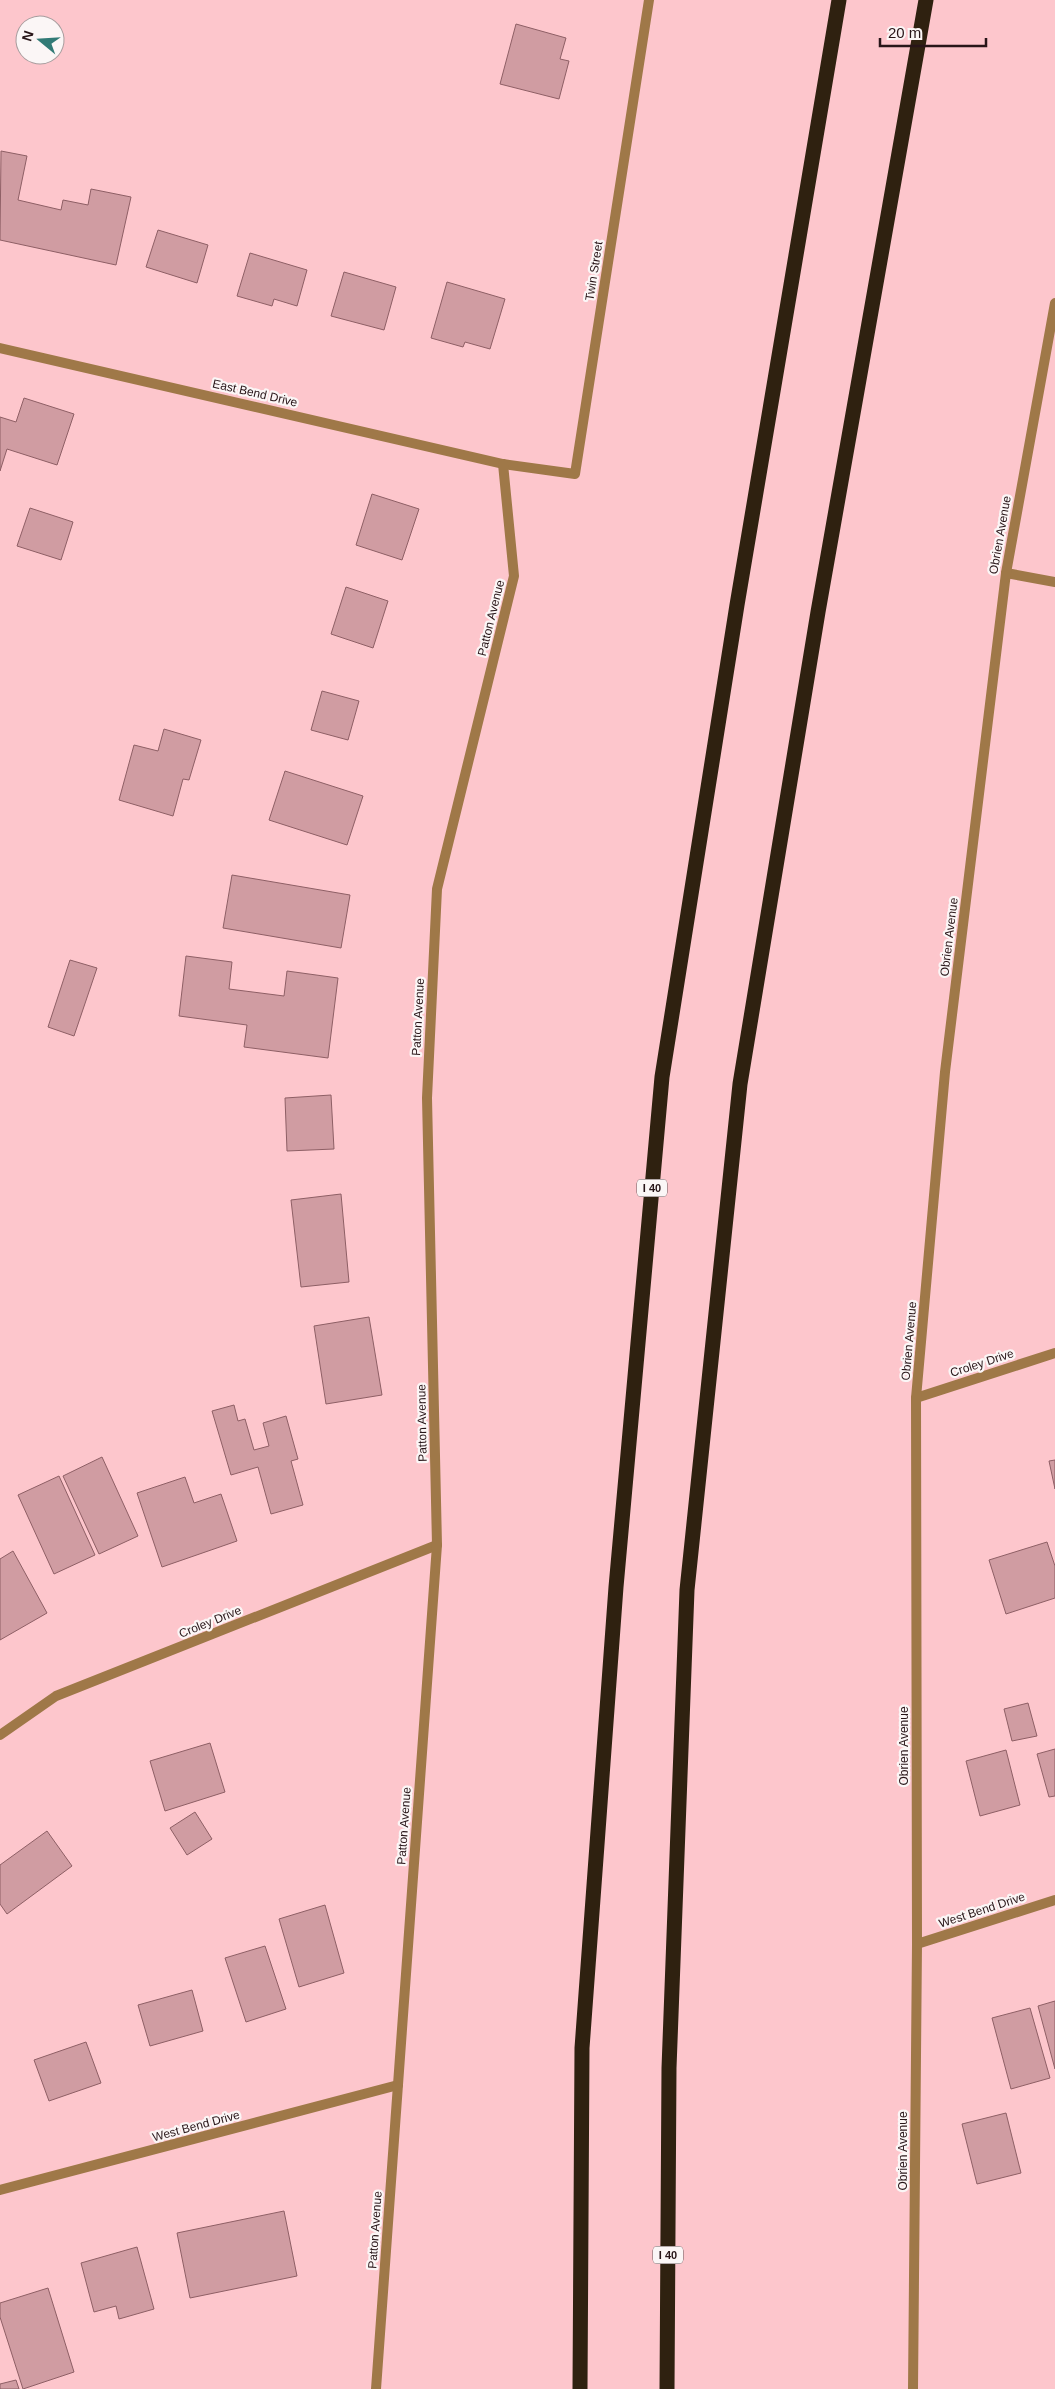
<svg xmlns="http://www.w3.org/2000/svg" width="1055" height="2389" font-family="Arial,sans-serif">
	<style>
		.building { fill: #d09ca2; stroke: #8e5f65 }
		.lines { fill: none; stroke-linecap: round; stroke-linejoin: round }
		.minor { stroke: #9f7848; stroke-width: 10 }
		.motorway { stroke: #2f2110; stroke-width: 15 }
		.labels { text-anchor: middle; dominant-baseline: central; stroke-width: 4.5; stroke-linejoin: round; paint-order: stroke }
		.shield { fill: #fbf6f6; stroke: #67585b; stroke-width: 1 }
		.shield-label { font-size: 11px; font-weight: bold; fill: #281518 }
		.street-label { font-size: 12px; fill: #281518; stroke: #fbf6f6 }
	</style>
	<rect width="100%" height="100%" fill="#fdc6cc"/>
	<!-- building -->
	<g class="building">
		<polygon points="516,24 566,38 560,59 569,61 559,99 500,84"/>
		<polygon points="1,151 27,156 18,200 61,210 63,200 88,205 91,189 131,197 116,265 0,240"/>
		<polygon points="158,230 208,245 197,283 146,267"/>
		<polygon points="250,253 307,270 297,306 274,299 272,306 237,296"/>
		<polygon points="344,272 396,287 384,330 331,316"/>
		<polygon points="447,282 505,299 490,349 465,342 463,347 431,338"/>
		<polygon points="24,398 74,414 57,465 7,449 0,471 0,417 16,422"/>
		<polygon points="372,494 419,509 402,560 356,545"/>
		<polygon points="30,508 73,522 61,560 17,546"/>
		<polygon points="346,587 388,601 373,648 331,634"/>
		<polygon points="322,691 359,701 348,740 311,730"/>
		<polygon points="164,729 201,740 189,780 183,779 173,816 119,800 134,745 158,751"/>
		<polygon points="285,771 363,796 347,845 269,820"/>
		<polygon points="232,875 350,895 341,948 223,928"/>
		<polygon points="186,956 232,962 229,989 284,996 287,971 338,978 328,1058 244,1047 247,1025 179,1016"/>
		<polygon points="70,960 97,968 74,1036 48,1027"/>
		<polygon points="331,1095 334,1149 287,1151 285,1098"/>
		<polygon points="341,1194 349,1282 301,1287 291,1200"/>
		<polygon points="369,1317 382,1395 326,1404 314,1326"/>
		<polygon points="234,1405 238,1421 245,1419 254,1450 269,1446 263,1423 286,1416 298,1459 291,1461 303,1505 271,1514 258,1467 231,1475 212,1411"/>
		<polygon points="102,1457 138,1536 99,1554 63,1476"/>
		<polygon points="1055,1460 1055,1489 1049,1461"/>
		<polygon points="59,1476 95,1555 54,1574 18,1495"/>
		<polygon points="185,1477 194,1503 221,1494 237,1541 162,1567 137,1493"/>
		<polygon points="1047,1542 1055,1566 1055,1598 1006,1614 989,1560"/>
		<polygon points="13,1551 47,1613 0,1640 0,1559"/>
		<polygon points="1028,1703 1037,1736 1012,1741 1004,1709"/>
		<polygon points="210,1743 225,1792 165,1811 150,1761"/>
		<polygon points="1055,1749 1055,1796 1049,1797 1037,1754"/>
		<polygon points="1006,1750 1020,1805 980,1816 966,1761"/>
		<polygon points="195,1812 212,1839 187,1855 170,1828"/>
		<polygon points="47,1831 72,1866 7,1914 0,1904 0,1865"/>
		<polygon points="325,1905 344,1973 299,1987 279,1919"/>
		<polygon points="265,1946 286,2009 246,2022 225,1958"/>
		<polygon points="192,1990 203,2031 150,2046 138,2005"/>
		<polygon points="1055,2001 1055,2069 1038,2006"/>
		<polygon points="1030,2008 1050,2078 1011,2089 992,2018"/>
		<polygon points="86,2042 101,2083 49,2101 34,2060"/>
		<polygon points="1006,2113 1021,2173 977,2184 962,2124"/>
		<polygon points="284,2211 297,2276 190,2298 177,2233"/>
		<polygon points="137,2247 154,2309 119,2319 116,2306 94,2312 81,2263"/>
		<polygon points="48,2288 74,2372 23,2389 0,2317 0,2303"/>
		<polygon points="16,2380 19,2389 0,2389 0,2384"/>
	</g>
	<g class="lines">
		<!-- minor -->
		<g class="minor">
			<polyline points="0,348 503,464 575,474 649,0"/>
			<polyline points="1006,573 1055,582"/>
			<polyline points="916,1398 1055,1353"/>
			<polyline points="0,1735 56,1696 437,1545"/>
			<polyline points="917,1944 1055,1900"/>
			<polyline points="0,2190 398,2085"/>
			<polyline points="376,2389 437,1545 427,1098 437,889 514,576 503,464"/>
			<polyline points="913,2389 917,1944 916,1398 945,1072 1006,573 1055,303"/>
		</g>
		<!-- motorway -->
		<g class="motorway">
			<polyline points="580,2389 582,2048 616,1587 662,1077 737,605 839,0"/>
			<polyline points="667,2389 669,2068 687,1590 740,1084 818,612 926,0"/>
		</g>
	</g>
	<g class="labels">
		<!-- shield labels -->
		<g class="shield">
			<rect x="637" y="1179.5" width="30" height="17" rx="4"/>
			<rect x="653" y="2246.5" width="30" height="17" rx="4"/>
		</g>
		<g class="shield-label">
			<text x="652" y="1188">I 40</text>
			<text x="668" y="2255">I 40</text>
		</g>
		<!-- street labels -->
		<g class="street-label">
			<text transform="translate(594 271) rotate(-81)">Twin Street</text>
			<text transform="translate(255 393) rotate(13)">East Bend Drive</text>
			<text transform="translate(1000 535) rotate(-80)">Obrien Avenue</text>
			<text transform="translate(491 618) rotate(-76)">Patton Avenue</text>
			<text transform="translate(949 937) rotate(-83)">Obrien Avenue</text>
			<text transform="translate(418 1017) rotate(-87)">Patton Avenue</text>
			<text transform="translate(909 1341) rotate(-85)">Obrien Avenue</text>
			<text transform="translate(982 1363) rotate(-18)">Croley Drive</text>
			<text transform="translate(422 1423) rotate(-91)">Patton Avenue</text>
			<text transform="translate(210 1622) rotate(-22)">Croley Drive</text>
			<text transform="translate(904 1746) rotate(-90)">Obrien Avenue</text>
			<text transform="translate(404 1826) rotate(-86)">Patton Avenue</text>
			<text transform="translate(982 1910) rotate(-18)">West Bend Drive</text>
			<text transform="translate(196 2126) rotate(-15)">West Bend Drive</text>
			<text transform="translate(903 2151) rotate(-90)">Obrien Avenue</text>
			<text transform="translate(375 2230) rotate(-86)">Patton Avenue</text>
		</g>
	</g>
	<!-- north arrow -->
	<g transform="translate(40 40) rotate(288)"><circle r="24" fill="#fbf6f6" stroke="#a79c9d"/>
	<path d="M0-4L9 19L0 12L-9 19Z" fill="#317a76"/>
	<text y="-8" font-size="14" font-weight="bold" text-anchor="middle" fill="#281518">N</text>
	</g>
	<!-- scale -->
	<path d="M880 38v8h106v-8" fill="none" stroke="#281518" stroke-width="2.5"/>
	<text x="888" y="38" font-size="15" fill="#281518" stroke="#fbf6f6" stroke-width="4" paint-order="stroke">20 m</text>
</svg>
